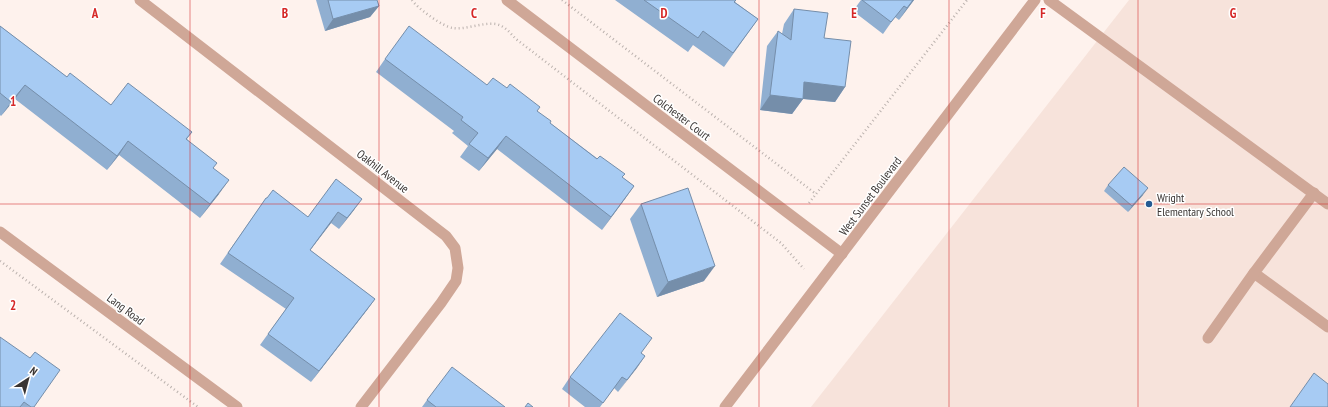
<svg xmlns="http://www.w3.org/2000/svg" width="1328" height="407" font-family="'PT Sans Narrow',sans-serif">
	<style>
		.built { fill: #f7e3db }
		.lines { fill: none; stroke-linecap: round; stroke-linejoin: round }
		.path { stroke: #bbb2ae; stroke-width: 2.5; stroke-dasharray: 1 3; stroke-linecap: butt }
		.service { stroke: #cfa797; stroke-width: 11 }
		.minor { stroke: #cfa797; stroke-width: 11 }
		.wall { fill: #90afd1 }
		.shaded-wall { fill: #758eaa }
		.building { fill: #a7cbf3; stroke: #758eaa }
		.grid { fill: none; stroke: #d62828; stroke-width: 1; stroke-opacity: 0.55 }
		.poi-dot { fill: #245a92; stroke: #fff; stroke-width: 1.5 }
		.labels { text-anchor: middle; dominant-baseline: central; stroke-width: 3; stroke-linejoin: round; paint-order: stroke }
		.street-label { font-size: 12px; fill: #3a3533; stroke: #fff }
		.poi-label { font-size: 12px; fill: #3a3533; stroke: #fff; text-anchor: start }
		.grid-label { font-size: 13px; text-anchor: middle; font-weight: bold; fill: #d62828; stroke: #fff; stroke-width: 3; stroke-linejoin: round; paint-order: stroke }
	</style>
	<rect width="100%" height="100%" fill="#fef2ed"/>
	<!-- built -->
	<polygon class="built" points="1129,0 1328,0 1328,407 811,407"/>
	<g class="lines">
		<!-- path -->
		<g class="path">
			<path d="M412 0C417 8 443 27 453 28 466 30 483 22 496 24 505 26 510 33 516 39L781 243 804 269"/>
			<polyline points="562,0 816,194 967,0"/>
			<polyline points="809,203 816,194"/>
			<polyline points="0,261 198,407"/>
		</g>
		<!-- service -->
		<g class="service">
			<polyline points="1049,0 1328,204"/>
			<polyline points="1314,193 1254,273 1328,327"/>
			<polyline points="1208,338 1254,273"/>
		</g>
		<!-- minor -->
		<g class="minor">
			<polyline points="140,0 446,236 455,248 458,268 456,281 441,303 361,407"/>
			<polyline points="507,0 842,254"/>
			<polyline points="0,232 237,407"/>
			<polyline points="725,407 1035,0"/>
		</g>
	</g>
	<!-- wall -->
	<g class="wall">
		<polygon points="316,0 377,0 379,6 370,17 325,31"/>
		<polygon points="615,0 736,0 735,2 758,19 724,67 693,45 688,52"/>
		<polygon points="861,0 914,0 899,20 895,17 883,34 853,11"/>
		<polygon points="794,9 824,38 845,87 835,102 803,99 792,114 760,110 767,46 778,31 782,34 784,24"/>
		<polygon points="0,26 67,77 111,105 192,132 187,139 214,168 219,194 200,218 119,155 107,170 15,99 1,116 0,115"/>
		<polygon points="385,59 487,85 537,111 550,123 634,186 602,230 497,149 479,171 460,157 468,146 452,133 454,131 376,72"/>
		<polygon points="1108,185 1143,195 1128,212 1104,191"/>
		<polygon points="266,198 308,217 354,210 339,229 331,223 310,250 375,299 367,310 311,382 260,345 286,309 220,264"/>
		<polygon points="641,204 704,281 657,297 630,219"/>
		<polygon points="0,337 34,407 0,407"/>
		<polygon points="641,353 645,356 618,392 614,388 600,407 585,407 562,389 570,377"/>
		<polygon points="427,400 505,407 422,407"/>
	</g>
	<!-- shaded-wall -->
	<g class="shaded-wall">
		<polygon points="913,0 914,0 899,20 907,8"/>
		<polygon points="379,6 370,17 325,31 333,19"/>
		<polygon points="804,82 845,87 835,102 794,98"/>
		<polygon points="25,85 15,99 1,116 11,102"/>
		<polygon points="770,95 803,99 792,114 760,110"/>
		<polygon points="506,136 497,149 479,171 488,158"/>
		<polygon points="128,141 119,155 107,170 117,156"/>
		<polygon points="229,180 219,194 200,218 210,204"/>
		<polygon points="634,186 625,199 602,230 611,217"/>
		<polygon points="1148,188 1143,195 1128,212 1132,206"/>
		<polygon points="362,199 354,210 339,229 347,218"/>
		<polygon points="338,212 331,223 302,261 310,250"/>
		<polygon points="715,266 704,281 657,297 668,282"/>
		<polygon points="375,299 367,310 311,382 319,371"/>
		<polygon points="645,356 637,368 618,392"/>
	</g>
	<!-- building -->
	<g class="building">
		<polygon points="328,0 377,0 379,6 333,19"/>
		<polygon points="644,0 736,0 734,2 758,19 733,53 703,31 698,38"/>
		<polygon points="862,0 913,0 907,8 904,6 891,22"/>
		<polygon points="794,9 828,13 824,38 851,41 845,87 804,82 803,99 770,95 778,31 791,40"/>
		<polygon points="0,26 67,77 70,73 111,105 128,83 192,132 186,139 217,163 213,168 229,180 210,204 128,141 117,156 25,85 11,102 0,93"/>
		<polygon points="409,26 487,85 493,78 507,88 510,84 540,107 537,111 551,121 550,123 597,159 600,156 625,174 622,177 634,186 611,217 506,136 488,158 469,144 478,133 461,120 463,117 385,59"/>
		<polygon points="1124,167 1148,188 1132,206 1108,185"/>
		<polygon points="336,179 362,199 347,218 338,212 310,250 375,299 319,371 268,334 294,298 228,253 266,198 267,198 273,190 308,217"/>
		<polygon points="688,188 715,266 668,282 641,204"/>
		<polygon points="620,313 652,338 641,353 645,356 627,380 622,377 603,403 570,377"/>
		<polygon points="0,337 30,358 35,352 60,370 34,407 31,407 24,402 20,407 0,407"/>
		<polygon points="452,367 505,407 436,407 427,400"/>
		<polygon points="1314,373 1328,384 1328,407 1290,407"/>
		<polygon points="528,403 533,407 525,407"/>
	</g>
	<!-- grid -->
	<path class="grid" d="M190 0V407M379 0V407M569 0V407M759 0V407M949 0V407M1138 0V407M0 204H1328"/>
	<!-- markers -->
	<circle class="poi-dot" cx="1149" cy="204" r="4"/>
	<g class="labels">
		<!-- street labels -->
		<g class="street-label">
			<text transform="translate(682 117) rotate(37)">Colchester Court</text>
			<text transform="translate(383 171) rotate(38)">Oakhill Avenue</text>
			<text transform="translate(870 196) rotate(-53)">West Sunset Boulevard</text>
			<text transform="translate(126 309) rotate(37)">Lang Road</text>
		</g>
		<!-- poi labels -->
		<g class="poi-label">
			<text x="1157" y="197">Wright<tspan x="1157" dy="14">Elementary School</tspan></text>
		</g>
	</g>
	<g class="grid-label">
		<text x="95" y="18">A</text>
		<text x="285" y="18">B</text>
		<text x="474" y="18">C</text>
		<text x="664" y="18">D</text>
		<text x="854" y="18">E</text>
		<text x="1043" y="18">F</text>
		<text x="1233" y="18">G</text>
		<text x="13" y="106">1</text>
		<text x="13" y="310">2</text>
	</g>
	<!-- north arrow -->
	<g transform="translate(28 379) rotate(36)" stroke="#ffffff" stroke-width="3" paint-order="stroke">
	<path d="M0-3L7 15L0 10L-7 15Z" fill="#3a3533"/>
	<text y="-6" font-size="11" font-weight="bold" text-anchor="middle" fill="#3a3533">N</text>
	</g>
</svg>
